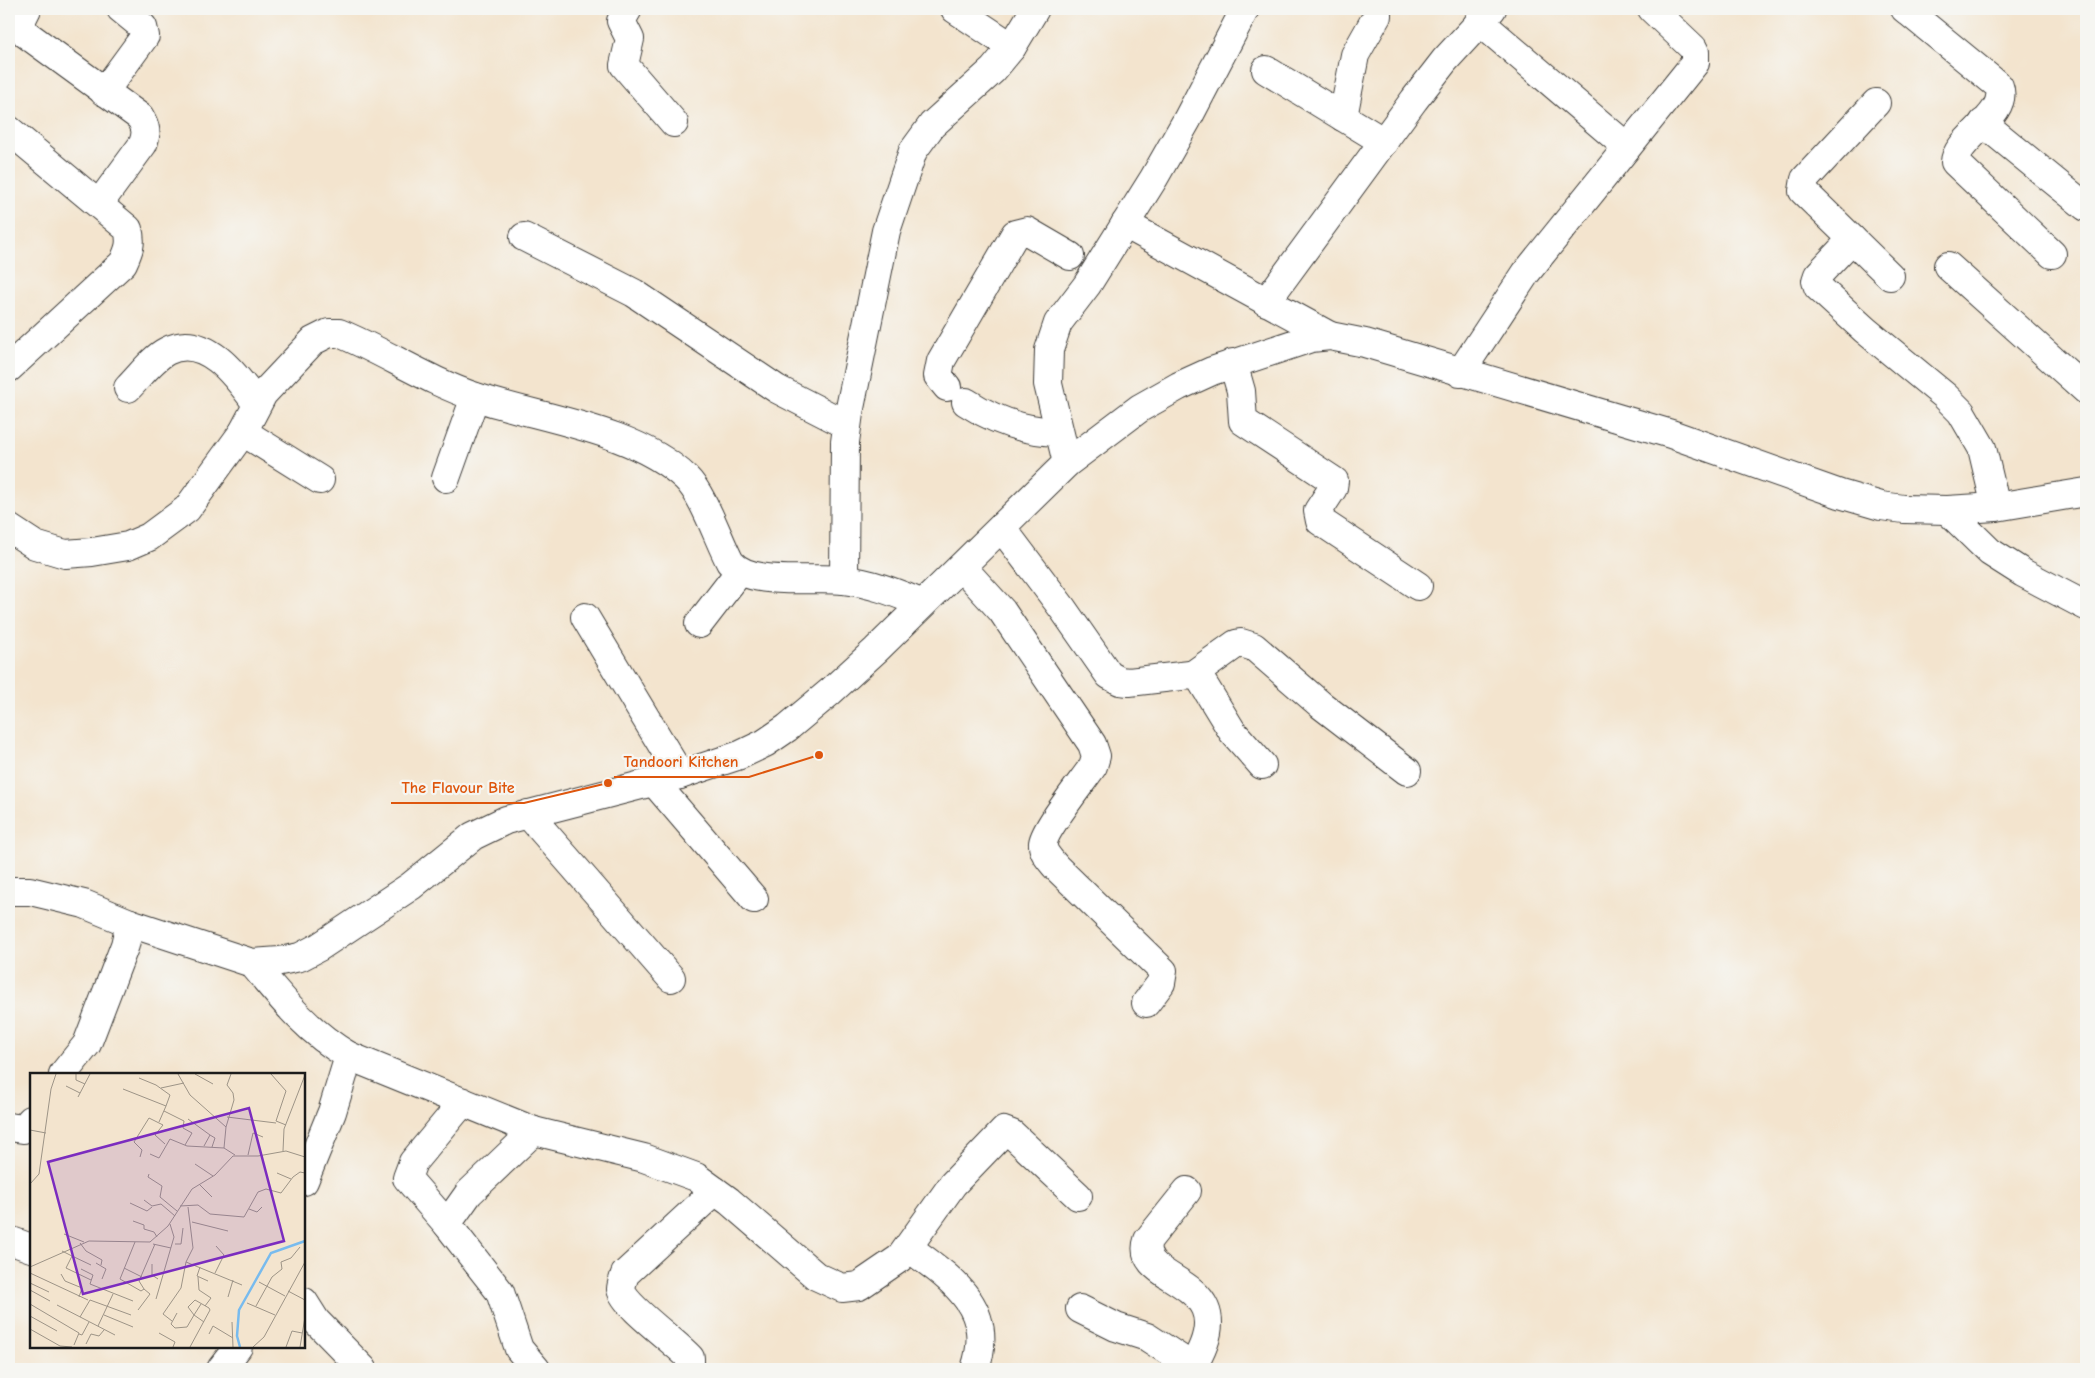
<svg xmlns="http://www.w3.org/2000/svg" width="2095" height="1378" font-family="'Comic Neue',sans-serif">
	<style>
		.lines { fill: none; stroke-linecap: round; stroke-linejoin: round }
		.minor-casing { stroke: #3c3a37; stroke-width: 30 }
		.minor { stroke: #fff; stroke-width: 28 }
		.inset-river { fill: none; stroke: #78bbee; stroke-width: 2.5 }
		.inset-road { fill: none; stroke: #9d9487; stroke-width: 1 }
		.view { fill: #7b2cbf; fill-opacity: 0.15; stroke: #7b2cbf; stroke-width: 2.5 }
		.inset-edge { fill: none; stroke: #1c1c1c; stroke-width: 2.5 }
		.leader { fill: none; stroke: #de560d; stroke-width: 2 }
		.callout-dot { fill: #de560d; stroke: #f6f6f2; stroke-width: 2 }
		.callout-label { font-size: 16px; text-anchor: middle; font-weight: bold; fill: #de560d; stroke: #f6f6f2; stroke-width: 4.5; stroke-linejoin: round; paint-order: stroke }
	</style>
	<rect width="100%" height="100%" fill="#f6f6f2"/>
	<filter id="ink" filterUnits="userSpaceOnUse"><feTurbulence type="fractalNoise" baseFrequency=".02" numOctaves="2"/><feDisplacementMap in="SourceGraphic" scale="10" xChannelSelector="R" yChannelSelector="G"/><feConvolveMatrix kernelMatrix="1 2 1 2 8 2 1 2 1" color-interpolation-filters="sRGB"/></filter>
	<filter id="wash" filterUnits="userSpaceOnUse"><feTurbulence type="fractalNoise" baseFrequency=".0096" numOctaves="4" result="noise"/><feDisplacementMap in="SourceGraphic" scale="20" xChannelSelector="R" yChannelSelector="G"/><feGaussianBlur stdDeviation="1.12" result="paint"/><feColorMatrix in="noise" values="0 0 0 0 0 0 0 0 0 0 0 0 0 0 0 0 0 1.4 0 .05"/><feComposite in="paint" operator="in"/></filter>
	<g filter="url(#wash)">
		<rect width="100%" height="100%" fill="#f3e4ce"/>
	</g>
	<g filter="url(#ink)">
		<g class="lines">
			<defs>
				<g id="minor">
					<path d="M27 9 20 23 26 34 140 117C146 127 147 133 143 144L99 204"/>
					<polyline points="628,9 621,21 630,39 624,65 674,123"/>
					<polyline points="955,9 1012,47"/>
					<path d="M1905 9 1999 86C2010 115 1956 138 1955 162L2052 254"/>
					<polyline points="1479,21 1627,147"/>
					<polyline points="1266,70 1384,142"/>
					<polyline points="104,92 145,36 143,27 121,9"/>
					<polyline points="1876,103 1805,179 1803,191 1890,276"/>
					<polyline points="1343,117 1355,55 1377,16 1377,9"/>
					<polyline points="1983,123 2086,207"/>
					<path d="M9 130 128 229C132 243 129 250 123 263L9 368"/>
					<polyline points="1125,224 1330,336"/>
					<polyline points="524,237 634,293 777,389 847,425"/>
					<polyline points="1852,239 1818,275 1816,281 1818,287 1865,330 1945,396 1961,412 1982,448 1996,507"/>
					<polyline points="1948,266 2086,390"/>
					<polyline points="1266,302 1414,100 1445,60 1492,9"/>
					<polyline points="1233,363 1241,391 1243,421 1334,481 1333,488 1318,511 1320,521 1418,586"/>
					<polyline points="1460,373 1526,273 1695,63 1695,52 1693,48 1652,9"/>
					<polyline points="947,387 938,376 941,361 1015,234 1027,231 1070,256"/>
					<path d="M128 388C140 376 153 358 167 351 205 331 238 378 256 403"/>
					<path d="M966 402C995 421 1024 431 1058 432"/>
					<polyline points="243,432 320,480"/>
					<polyline points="1067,463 1048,384 1049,350 1058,323 1087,285 1154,178 1187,120 1245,9"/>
					<polyline points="446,478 475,397"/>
					<polyline points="1947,510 1990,552 2023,573 2086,606"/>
					<path d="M9 528 35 545 65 554 92 552 128 546 149 537 187 509 243 432 263 394 313 341 329 333H339C385 352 428 381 476 397 542 419 635 429 686 478 703 494 718 539 730 562 750 588 813 576 844 580 872 583 896 593 921 603"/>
					<polyline points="1002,528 1063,609 1109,675 1120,681 1129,682 1190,675 1199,677 1232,731 1262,765"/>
					<path d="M962 567 1002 611 1092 744 1096 756 1093 766C1083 781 1045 828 1043 843 1042 852 1051 861 1056 867L1163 971 1161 983 1146 1003"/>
					<polyline points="844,580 845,442 849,413 886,231 913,151 932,125 993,70 1012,47 1035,9"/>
					<polyline points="585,617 680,775"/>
					<polyline points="699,624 740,571"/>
					<polyline points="1194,674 1236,644 1241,643 1254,647 1321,705 1407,771"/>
					<polyline points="654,782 754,899"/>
					<polyline points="528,814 671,978"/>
					<polyline points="9,891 30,891 84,904 130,923 252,963 280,961 300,957 319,947 411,886 473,836 506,820 680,775 740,755 765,743 787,728 830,692 876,650 1067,463 1140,408 1179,386 1212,371 1311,338 1330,336 1365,343 1671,434 1840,494 1881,506 1904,509 1947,510 1996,507 2086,492"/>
					<path d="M252 963C281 998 308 1032 349 1056L332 1112 304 1181"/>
					<polyline points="349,1056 534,1131 644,1158 696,1177 729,1201 816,1276 842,1288 859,1286 900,1258 953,1184 1004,1131 1012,1134 1078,1196"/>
					<polyline points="63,1074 87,1044 125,945 130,923"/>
					<polyline points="9,1127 23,1129 31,1120"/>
					<polyline points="534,1131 469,1193 447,1224 500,1292 519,1349 536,1369"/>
					<path d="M1187 1191 1148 1240C1132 1287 1251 1275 1191 1369"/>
					<polyline points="447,1224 407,1178 413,1162 463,1102"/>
					<polyline points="9,1240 31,1248"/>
					<path d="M909 1248C953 1280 996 1308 975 1369"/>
					<polyline points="304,1302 316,1321 363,1369"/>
					<polyline points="1080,1309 1116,1327 1147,1337 1193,1367"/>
					<polyline points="221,1369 238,1347"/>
					<path d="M690 1369V1358C676 1342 624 1306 621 1289 621 1285 624 1278 625 1274L715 1191"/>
				</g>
			</defs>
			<!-- minor casing -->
			<use href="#minor" class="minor-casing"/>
			<!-- minor -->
			<use href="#minor" class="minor"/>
		</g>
	</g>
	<!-- overview -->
	<g transform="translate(30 1073)">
		<rect width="275" height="275" fill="#f3e4ce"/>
		<path class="inset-river" d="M210 274 207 263 209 237 241 180 275 168"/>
		<path class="inset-road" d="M46 1V7L55 11M148 1 160 22 196 54 194 75 205 82M165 1 183 11M241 1 256 18 246 48 256 52M109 5 126 12 140 22 136 33M36 13 50 20M131 15 154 10M93 16 136 33 129 49M48 24 60 1M134 38 154 48 153 55 162 60 155 72M197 44 246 50M158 46 180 62 174 73M196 54 204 27 203 20 197 12 201 1M0 57 16 60M180 62 185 65 182 74M253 78 254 56 275 2M120 81 129 85 140 66 157 73 194 75M218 82 223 60 233 64M110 84 112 77 104 69 119 45 133 52 125 62 135 71M165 91 183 103M247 100 261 106M119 101 118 104 132 113 130 124 147 138M0 111 9 101 21 16 26 1M169 111 182 124M114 127 122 133 131 131 145 143M100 130 117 138 122 134M150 133 168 132 180 141 214 144 228 119 236 116 251 120 263 104 270 99 275 100M219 136 227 139 232 134M103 148 114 152V156L124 159 127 164M162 149 198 158M34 161 54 169M105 169 90 206 111 218 114 216 109 208 125 171M50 170 56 178 72 187 71 192M123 171 141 175M145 171H151L153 155M32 178 42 183 36 195 61 207M42 183 61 192M156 189 212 212M66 190 76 196 72 206M122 191V202L128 206M0 194 59 168 120 169 138 153 162 116 185 102 203 83H228L256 78 275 84M170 194 167 203 178 208M94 195 112 204M51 196 63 202 60 211 103 228M0 200 58 227M185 200 194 182 186 173M31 201 35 208 52 215 49 224M168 204 169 217 181 225 175 233M229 209 255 223M0 210 19 219M0 217 20 228M258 218 275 227M198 224 203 207M126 226 144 164 140 151M217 230 245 242M0 231 49 260 44 272M27 232 85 262M226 233 242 204 252 196 251 189 261 185 270 174M108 237 120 221 114 216M147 240 141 251 145 255 157 254 164 242 174 249M74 242 103 254M0 243 27 258M50 244 60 227 101 242M142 248 133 241 151 215 156 189 163 175 158 134M202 249 203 274M68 253 83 221M0 256 30 273 42 274M129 260 145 269 143 274M49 261 52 262 59 249M179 261 183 253 203 265M56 271 61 261 69 263 74 257M160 274 180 237 179 235 165 227 158 234 164 242 171 231M223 274 234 264 275 189M256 274 262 258 272 260M270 274 275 244"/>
		<path class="view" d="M219 35 254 168 53 221 18 89Z"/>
		<rect width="275" height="275" class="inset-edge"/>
	</g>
	<!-- callouts -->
	<path class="leader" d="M819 755L749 777H614M608 783L524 803H391"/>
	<g class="callout-dot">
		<circle cx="819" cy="755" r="5"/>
		<circle cx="608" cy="783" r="5"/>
	</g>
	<g class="callout-label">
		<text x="681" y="767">Tandoori Kitchen</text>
		<text x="458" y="793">The Flavour Bite</text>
	</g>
	<!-- margin -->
	<rect width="2095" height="1378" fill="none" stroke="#f6f6f2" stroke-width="30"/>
</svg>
